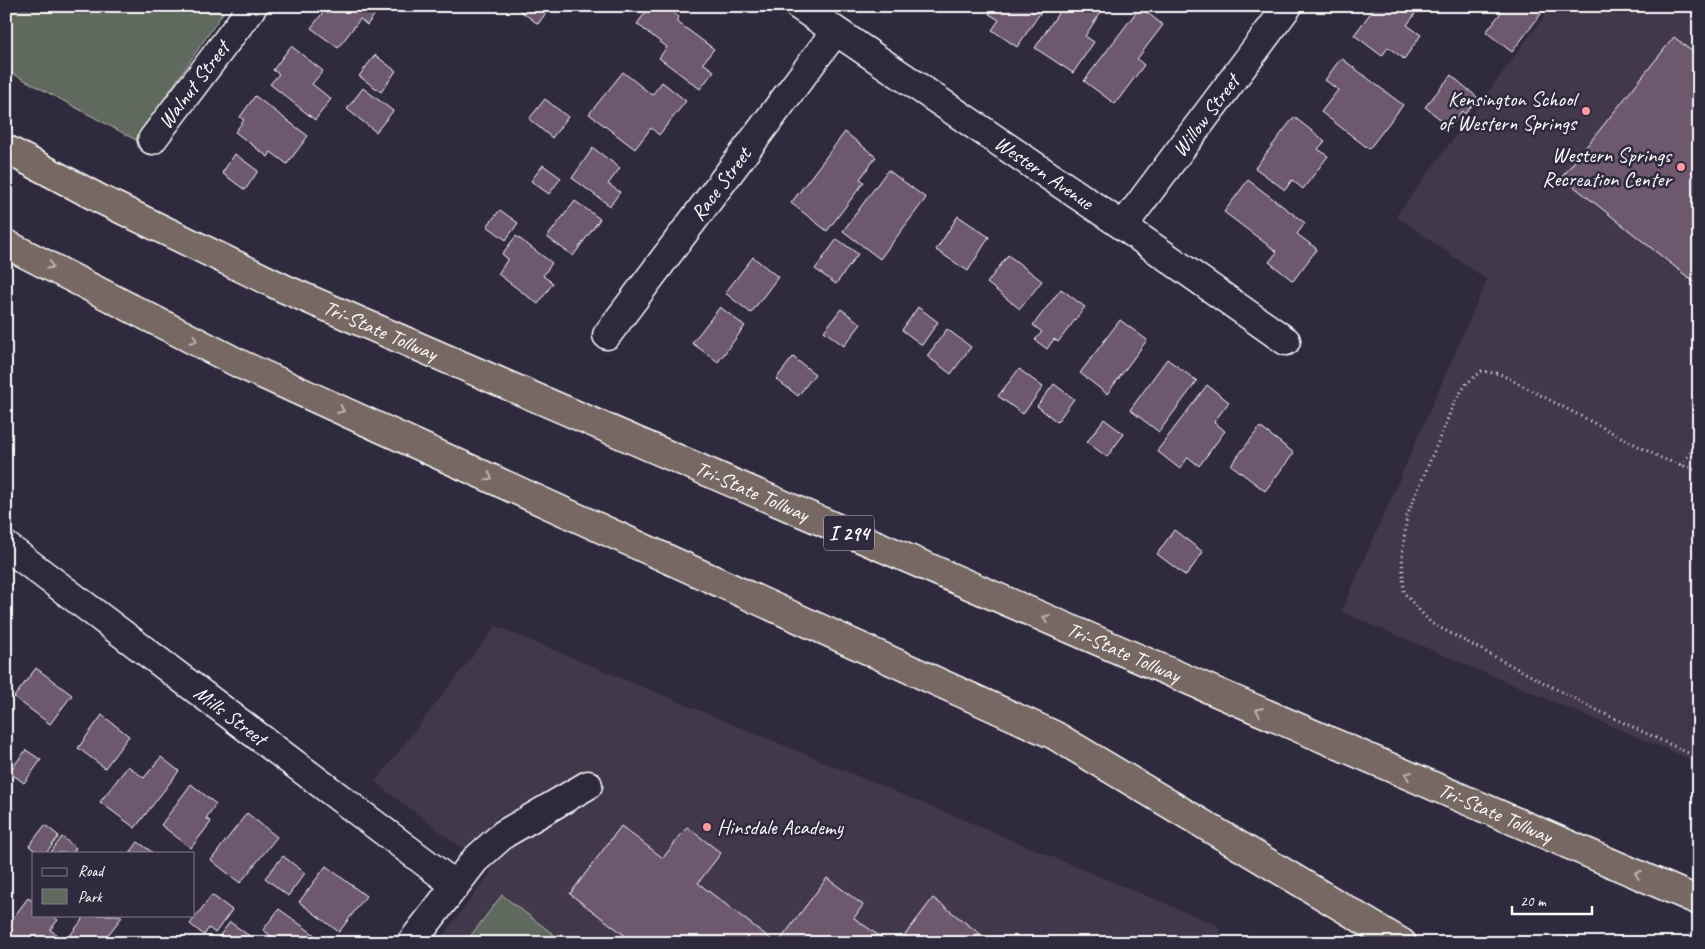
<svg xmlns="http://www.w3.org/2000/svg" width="1705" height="949" font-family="Caveat,sans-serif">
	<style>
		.built { fill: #42384c }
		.green { fill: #60695d; stroke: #b0b4ae }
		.building { fill: #6d586e; stroke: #fff }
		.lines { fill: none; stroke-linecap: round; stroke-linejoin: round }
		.minor-casing { stroke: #fff; stroke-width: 31 }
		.highway-casing { stroke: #fff; stroke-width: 31 }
		.path { stroke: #fff; stroke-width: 3; stroke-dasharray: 1 4; stroke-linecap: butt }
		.minor { stroke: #2f2a3d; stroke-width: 28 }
		.highway { stroke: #776864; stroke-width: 28 }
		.oneway { stroke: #bbb4b2 }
		.poi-dot { fill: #ff9aa2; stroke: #2f2a3d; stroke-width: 2 }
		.labels { text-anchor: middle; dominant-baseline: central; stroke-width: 5; stroke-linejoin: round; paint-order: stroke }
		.shield { fill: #2f2a3d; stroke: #c1bfc5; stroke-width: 1 }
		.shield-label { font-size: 20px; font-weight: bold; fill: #fff }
		.street-label { font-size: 21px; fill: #fff; stroke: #2f2a3d }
		.poi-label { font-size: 21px; fill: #fff; stroke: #2f2a3d; text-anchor: end }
	</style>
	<rect width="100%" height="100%" fill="#2f2a3d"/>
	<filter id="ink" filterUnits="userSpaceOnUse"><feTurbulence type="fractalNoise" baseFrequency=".02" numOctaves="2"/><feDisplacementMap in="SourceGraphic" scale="10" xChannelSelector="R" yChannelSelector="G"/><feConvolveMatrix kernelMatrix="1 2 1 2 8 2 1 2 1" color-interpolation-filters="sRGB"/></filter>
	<g filter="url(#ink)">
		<!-- built -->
		<g class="built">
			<polygon points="1552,6 1699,6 1699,763 1341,612 1487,280 1396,216"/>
			<polygon points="496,626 1217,925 1226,943 437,943 492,871 375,782"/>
		</g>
		<!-- green -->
		<g class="green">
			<polygon points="6,6 212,6 223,13 136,140 6,70"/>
			<polygon points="502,895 557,937 553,943 465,943"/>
		</g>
		<!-- building -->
		<g class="building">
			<polygon points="328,6 381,6 367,25 360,19 338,48 311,28"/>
			<polygon points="514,6 551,6 538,24"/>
			<polygon points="650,6 665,6 679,17 676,21 714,49 703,63 714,71 700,89 659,58 667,47 637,24"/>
			<polygon points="994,6 1045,6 1017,47 992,30 999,20 989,14"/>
			<polygon points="1063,6 1105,6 1085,36 1094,42 1073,73 1035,48"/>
			<polygon points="1376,6 1405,6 1415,14 1407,25 1421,35 1404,59 1388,47 1382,56 1354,35"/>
			<polygon points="1506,6 1532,6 1541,14 1512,52 1486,32"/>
			<polygon points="1140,7 1163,25 1137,59 1144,65 1115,104 1084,81"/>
			<polygon points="1674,37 1699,57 1699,286 1562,177"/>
			<polygon points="291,46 323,71 312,84 331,99 315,120 270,84 279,74 273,70"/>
			<polygon points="375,55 396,71 381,92 359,76"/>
			<polygon points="1341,58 1403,105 1369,149 1321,112 1338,90 1325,80"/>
			<polygon points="623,72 652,95 662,82 686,101 659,135 651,128 635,149 589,114"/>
			<polygon points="1451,75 1478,98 1465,114 1462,111 1450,127 1425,107"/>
			<polygon points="363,88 393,111 376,132 347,109"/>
			<polygon points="255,96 308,136 287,164 271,152 268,157 235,132 244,120 240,117"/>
			<polygon points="545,99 568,117 552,138 529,119"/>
			<polygon points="1294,117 1325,141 1318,149 1328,156 1303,189 1292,180 1285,190 1255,168"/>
			<polygon points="845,132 876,157 860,179 864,182 827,231 791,203"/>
			<polygon points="593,148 620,168 608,184 620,192 610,206 572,178"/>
			<polygon points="235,154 258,171 245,190 222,173"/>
			<polygon points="543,165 561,178 549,194 531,181"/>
			<polygon points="888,170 926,198 880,259 843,231"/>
			<polygon points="1248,180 1305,223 1297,234 1317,249 1293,281 1269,262 1277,252 1224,212"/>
			<polygon points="575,201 600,219 573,256 547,237"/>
			<polygon points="500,210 518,223 506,240 487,226"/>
			<polygon points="958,216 989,237 968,271 936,250"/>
			<polygon points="516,236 552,263 543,276 553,283 538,304 498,274 508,259 502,254"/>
			<polygon points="837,239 858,254 836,284 815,269"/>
			<polygon points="1008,255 1042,281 1020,309 987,283"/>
			<polygon points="753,257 778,277 751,313 725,293"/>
			<polygon points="1061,289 1085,307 1058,342 1054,339 1047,349 1035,340 1042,332 1033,325"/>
			<polygon points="720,307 745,326 718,362 692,343"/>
			<polygon points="918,307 938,322 922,345 902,330"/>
			<polygon points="841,309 861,324 844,346 824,331"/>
			<polygon points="1120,320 1147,340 1107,394 1080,373"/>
			<polygon points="947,329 971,347 951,374 927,356"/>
			<polygon points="793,357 815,374 798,396 776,379"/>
			<polygon points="1167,359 1197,381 1159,432 1130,410"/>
			<polygon points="1019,369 1043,387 1023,414 998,396"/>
			<polygon points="1054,384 1074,399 1057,422 1037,406"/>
			<polygon points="1207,385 1229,402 1214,422 1225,431 1199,466 1188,457 1180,469 1157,451"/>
			<polygon points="1104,419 1124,434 1107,457 1087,442"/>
			<polygon points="1260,427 1294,453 1265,491 1231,465"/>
			<polygon points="1174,530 1203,552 1186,576 1157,554"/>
			<polygon points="36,668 72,695 50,724 14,697"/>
			<polygon points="102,715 129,736 105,768 78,748"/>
			<polygon points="26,750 41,760 24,783 9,772"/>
			<polygon points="161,757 179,771 135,828 100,802 128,766 144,778"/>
			<polygon points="191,784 216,804 206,818 211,822 191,848 161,825"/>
			<polygon points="247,813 277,837 240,883 211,860"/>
			<polygon points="45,825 59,836 46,853 38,853 29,846"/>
			<polygon points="621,826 663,858 687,827 721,853 698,883 776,943 635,943 570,894"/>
			<polygon points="62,837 76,848 73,853 50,853"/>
			<polygon points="138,842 152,852 152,853 130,853"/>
			<polygon points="283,856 305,873 288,896 265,878"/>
			<polygon points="326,866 366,896 339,932 299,902"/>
			<polygon points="827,878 863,905 854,918 889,943 778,943"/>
			<polygon points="212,895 232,910 215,933 209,928 204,935 190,924"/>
			<polygon points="28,898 34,902 34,915 52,915 58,920 50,930 56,934 50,943 6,941 6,927"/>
			<polygon points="933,898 992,943 899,943"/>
			<polygon points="279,909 323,941 321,943 268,943 273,937 263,930"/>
			<polygon points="86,915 120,915 122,917 104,940 108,943 64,943"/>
			<polygon points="230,922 251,937 246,943 214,943"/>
		</g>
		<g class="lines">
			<defs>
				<g id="minor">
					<path id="s1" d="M799 6 1123 226 1286 341"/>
					<path id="s2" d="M152 140 253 6"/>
					<path id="s3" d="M1123 226 1288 6"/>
					<path id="s4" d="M607 335 835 32"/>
					<path id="s5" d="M6 546 455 885"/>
					<polyline points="411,943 475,860 504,834 588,785"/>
				</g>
				<g id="highway">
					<path id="s6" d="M6 149 102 200 285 289 1699 901"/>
					<polyline points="6,244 242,365 1054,735 1402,943"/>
				</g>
			</defs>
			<!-- minor casing -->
			<use href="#minor" class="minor-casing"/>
			<!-- highway casing -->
			<use href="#highway" class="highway-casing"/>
			<!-- path -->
			<g class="path">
				<polyline points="1681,465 1699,442"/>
				<polyline points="1699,471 1663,459 1500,374 1482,371 1467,383 1455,401 1407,516 1402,557 1404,593 1431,623 1590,707 1699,758"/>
			</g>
			<!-- minor -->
			<use href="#minor" class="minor"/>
			<!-- highway -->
			<use href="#highway" class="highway"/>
		</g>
		<!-- one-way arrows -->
		<defs><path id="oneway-chevron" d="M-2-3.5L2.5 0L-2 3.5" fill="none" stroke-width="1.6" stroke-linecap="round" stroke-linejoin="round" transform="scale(1.25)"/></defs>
		<g class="oneway">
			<use href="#oneway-chevron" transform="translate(50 266) rotate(27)"/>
			<use href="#oneway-chevron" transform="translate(194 340) rotate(27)"/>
			<use href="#oneway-chevron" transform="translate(341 410) rotate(25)"/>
			<use href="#oneway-chevron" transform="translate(489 477) rotate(25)"/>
			<use href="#oneway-chevron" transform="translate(1046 618) rotate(-157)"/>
			<use href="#oneway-chevron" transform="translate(1259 711) rotate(-157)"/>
			<use href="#oneway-chevron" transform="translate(1408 775) rotate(-157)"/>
			<use href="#oneway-chevron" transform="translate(1638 874) rotate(-157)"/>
		</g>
	</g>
	<!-- markers -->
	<g class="poi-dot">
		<circle cx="1586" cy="111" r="5"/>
		<circle cx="1681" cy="167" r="5"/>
		<circle cx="707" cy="827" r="5"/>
	</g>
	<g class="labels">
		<!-- shield labels -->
		<rect class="shield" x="824" y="515.5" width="50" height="35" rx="4"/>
		<g class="shield-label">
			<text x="849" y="533">I 294</text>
		</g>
		<!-- street labels -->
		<g class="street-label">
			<text stroke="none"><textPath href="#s2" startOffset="69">Walnut Street</textPath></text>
			<text stroke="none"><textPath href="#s3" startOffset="138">Willow Street</textPath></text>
			<text stroke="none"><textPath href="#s1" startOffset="296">Western Avenue</textPath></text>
			<text stroke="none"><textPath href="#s4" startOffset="189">Race Street</textPath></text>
			<text stroke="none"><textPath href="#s6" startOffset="416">Tri-State Tollway</textPath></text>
			<text stroke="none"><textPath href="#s6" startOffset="821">Tri-State Tollway</textPath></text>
			<text stroke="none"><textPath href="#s6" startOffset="1226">Tri-State Tollway</textPath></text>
			<text stroke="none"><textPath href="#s5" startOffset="281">Mills Street</textPath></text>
			<text stroke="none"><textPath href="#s6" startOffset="1631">Tri-State Tollway</textPath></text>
		</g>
		<!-- poi labels -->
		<g class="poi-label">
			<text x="1576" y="99">Kensington School<tspan x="1576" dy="24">of Western Springs</tspan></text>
			<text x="1671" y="155">Western Springs<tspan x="1671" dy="24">Recreation Center</tspan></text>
			<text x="717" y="827" text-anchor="start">Hinsdale Academy</text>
		</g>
	</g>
	<!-- margin -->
	<rect width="1705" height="949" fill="none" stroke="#2f2a3d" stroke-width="25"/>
	<rect x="12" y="12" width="1680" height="924" fill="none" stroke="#fff" stroke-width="2" filter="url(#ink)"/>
	<!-- legend -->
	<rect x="32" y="852" width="162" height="65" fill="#2f2a3d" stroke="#827f8b"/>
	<rect x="42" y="868" width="25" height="8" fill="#2f2a3d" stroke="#827f8b"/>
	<text x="78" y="876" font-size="15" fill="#ffffff">Road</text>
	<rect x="42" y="889" width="25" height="15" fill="#60695d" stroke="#827f8b"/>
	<text x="78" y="902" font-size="15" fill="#ffffff">Park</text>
	<!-- scale -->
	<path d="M1512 906v8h80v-8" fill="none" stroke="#ffffff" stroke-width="2.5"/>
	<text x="1520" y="906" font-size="15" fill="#ffffff" stroke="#2f2a3d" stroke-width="4" paint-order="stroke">20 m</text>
</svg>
